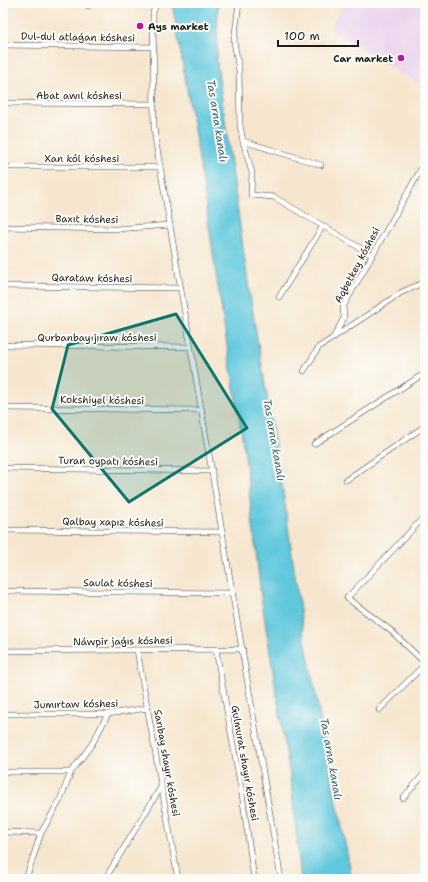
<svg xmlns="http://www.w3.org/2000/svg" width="428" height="882" font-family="'Shantell Sans',sans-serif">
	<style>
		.built { fill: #e9d1ed }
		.water { fill: #61c8dd; stroke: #3e727c }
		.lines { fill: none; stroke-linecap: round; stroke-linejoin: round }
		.minor-casing { stroke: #3d3a37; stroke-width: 6 }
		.minor { stroke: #fff; stroke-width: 5 }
		.marked { fill: #0f766e; fill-opacity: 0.2; stroke: #0f766e; stroke-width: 3; stroke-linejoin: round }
		.poi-dot { fill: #b5179e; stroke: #fdfcf7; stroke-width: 1.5 }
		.labels { text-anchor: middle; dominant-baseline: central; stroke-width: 4; stroke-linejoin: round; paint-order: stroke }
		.poi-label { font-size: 10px; font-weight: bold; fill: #1c1c1c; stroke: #fdfcf7; text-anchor: start }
		.street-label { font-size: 10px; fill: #1c1c1c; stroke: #fdfcf7 }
		.water-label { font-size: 11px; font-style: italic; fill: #386169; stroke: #fdfcf7 }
	</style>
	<rect width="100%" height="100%" fill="#fdfcf7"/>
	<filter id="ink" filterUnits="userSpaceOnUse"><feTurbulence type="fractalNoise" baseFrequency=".025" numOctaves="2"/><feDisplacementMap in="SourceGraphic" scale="8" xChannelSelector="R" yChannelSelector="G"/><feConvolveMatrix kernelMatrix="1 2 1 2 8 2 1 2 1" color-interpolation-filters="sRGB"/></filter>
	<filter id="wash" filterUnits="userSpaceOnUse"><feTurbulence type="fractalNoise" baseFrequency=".012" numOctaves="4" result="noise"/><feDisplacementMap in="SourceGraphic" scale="16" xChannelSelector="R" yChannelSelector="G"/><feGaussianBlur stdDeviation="0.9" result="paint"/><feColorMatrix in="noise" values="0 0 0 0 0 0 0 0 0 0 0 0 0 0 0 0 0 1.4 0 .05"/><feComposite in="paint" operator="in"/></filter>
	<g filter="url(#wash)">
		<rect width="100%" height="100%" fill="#f6e6cf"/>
		<!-- built -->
		<polygon class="built" points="345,3 425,3 425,87 329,29"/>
		<!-- water -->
		<polygon class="water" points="172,3 218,3 217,64 249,290 283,491 302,625 352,879 301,879 291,783 261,596 245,455 224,326 198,153"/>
	</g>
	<g filter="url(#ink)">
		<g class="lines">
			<defs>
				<g id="minor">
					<polyline points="156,3 153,13 154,127 156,143 281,879"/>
					<polyline points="239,3 234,41 239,71 240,125 243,141 252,173 251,195 274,197 372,255"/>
					<polyline points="88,6 88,3"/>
					<polyline points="3,45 154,47"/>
					<polyline points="3,103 154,104"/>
					<polyline points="243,141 321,165"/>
					<polyline points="3,167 160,167"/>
					<polyline points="3,227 116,229 170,225"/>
					<polyline points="3,286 181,288"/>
					<polyline points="279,297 323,226"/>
					<polyline points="334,337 402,292 425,282"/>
					<polyline points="3,345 191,347"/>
					<polyline points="304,371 319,347 333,338 344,318 343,307 425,162"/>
					<polyline points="3,408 202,410"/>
					<polyline points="314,444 425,373"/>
					<polyline points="3,468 212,471"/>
					<polyline points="346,480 425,426"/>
					<polyline points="425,516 347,598 390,630 425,663"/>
					<polyline points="3,530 223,532"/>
					<polyline points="3,591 233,593"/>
					<polyline points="137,650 178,879"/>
					<polyline points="216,650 242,794 254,879"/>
					<polyline points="3,651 243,649"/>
					<polyline points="379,710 425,664"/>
					<polyline points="3,714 108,714 148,708"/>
					<polyline points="3,772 71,772"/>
					<polyline points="403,798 425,773"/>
					<polyline points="3,832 41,833"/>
					<polyline points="26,879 41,833 60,800 71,772 92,744 108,714"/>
					<polyline points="105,879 161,787"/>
				</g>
			</defs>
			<!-- minor casing -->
			<use href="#minor" class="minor-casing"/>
			<!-- minor -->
			<use href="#minor" class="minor"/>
		</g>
	</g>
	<!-- marked area -->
	<path class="marked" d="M176 314 247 428 129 502 52 409 68 345Z"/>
	<!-- markers -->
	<g class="poi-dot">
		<circle cx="140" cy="26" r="4"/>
		<circle cx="401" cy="58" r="4"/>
	</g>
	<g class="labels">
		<!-- poi labels -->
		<g class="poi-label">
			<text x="148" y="26">Ays market</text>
			<text x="393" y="58" text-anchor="end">Car market</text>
		</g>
		<!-- street labels -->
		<g class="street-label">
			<text transform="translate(78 37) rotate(1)">Dul-dul atlaǵan kóshesi</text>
			<text x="79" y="95">Abat awıl kóshesi</text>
			<text x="82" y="158">Xan kól kóshesi</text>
			<text transform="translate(87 219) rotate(1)">Baxıt kóshesi</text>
			<text transform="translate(357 265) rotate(-62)">Aqbetkey kóshesi</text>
			<text transform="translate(92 278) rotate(1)">Qarataw kóshesi</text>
			<text x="97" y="337">Qurbanbay jıraw kóshesi</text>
			<text transform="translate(102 400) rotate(1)">Kokshiyel kóshesi</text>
			<text transform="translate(108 461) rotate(1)">Turan oypatı kóshesi</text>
			<text transform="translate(113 522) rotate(1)">Qalbay xapız kóshesi</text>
			<text transform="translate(118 583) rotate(1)">Saulat kóshesi</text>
			<text transform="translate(123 641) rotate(-1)">Náwpir jaǵıs kóshesi</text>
			<text transform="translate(76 704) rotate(-1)">Jumırtaw kóshesi</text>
			<text transform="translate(167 763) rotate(80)">Sarıbay shayır kóshesi</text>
			<text transform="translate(245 763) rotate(80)">Gulmurat shayır kóshesi</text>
		</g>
		<!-- water labels -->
		<g class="water-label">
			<text transform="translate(217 121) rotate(81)">Tas arna kanalı</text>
			<text transform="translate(274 440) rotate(80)">Tas arna kanalı</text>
			<text transform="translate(331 759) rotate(80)">Tas arna kanalı</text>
		</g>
	</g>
	<!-- margin -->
	<rect width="428" height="882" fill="none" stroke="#fdfcf7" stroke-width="16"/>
	<!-- scale -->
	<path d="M278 40v6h80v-6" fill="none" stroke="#1c1c1c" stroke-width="2"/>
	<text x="284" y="40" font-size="12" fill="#1c1c1c" stroke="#fdfcf7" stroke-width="3" paint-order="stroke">100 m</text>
</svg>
